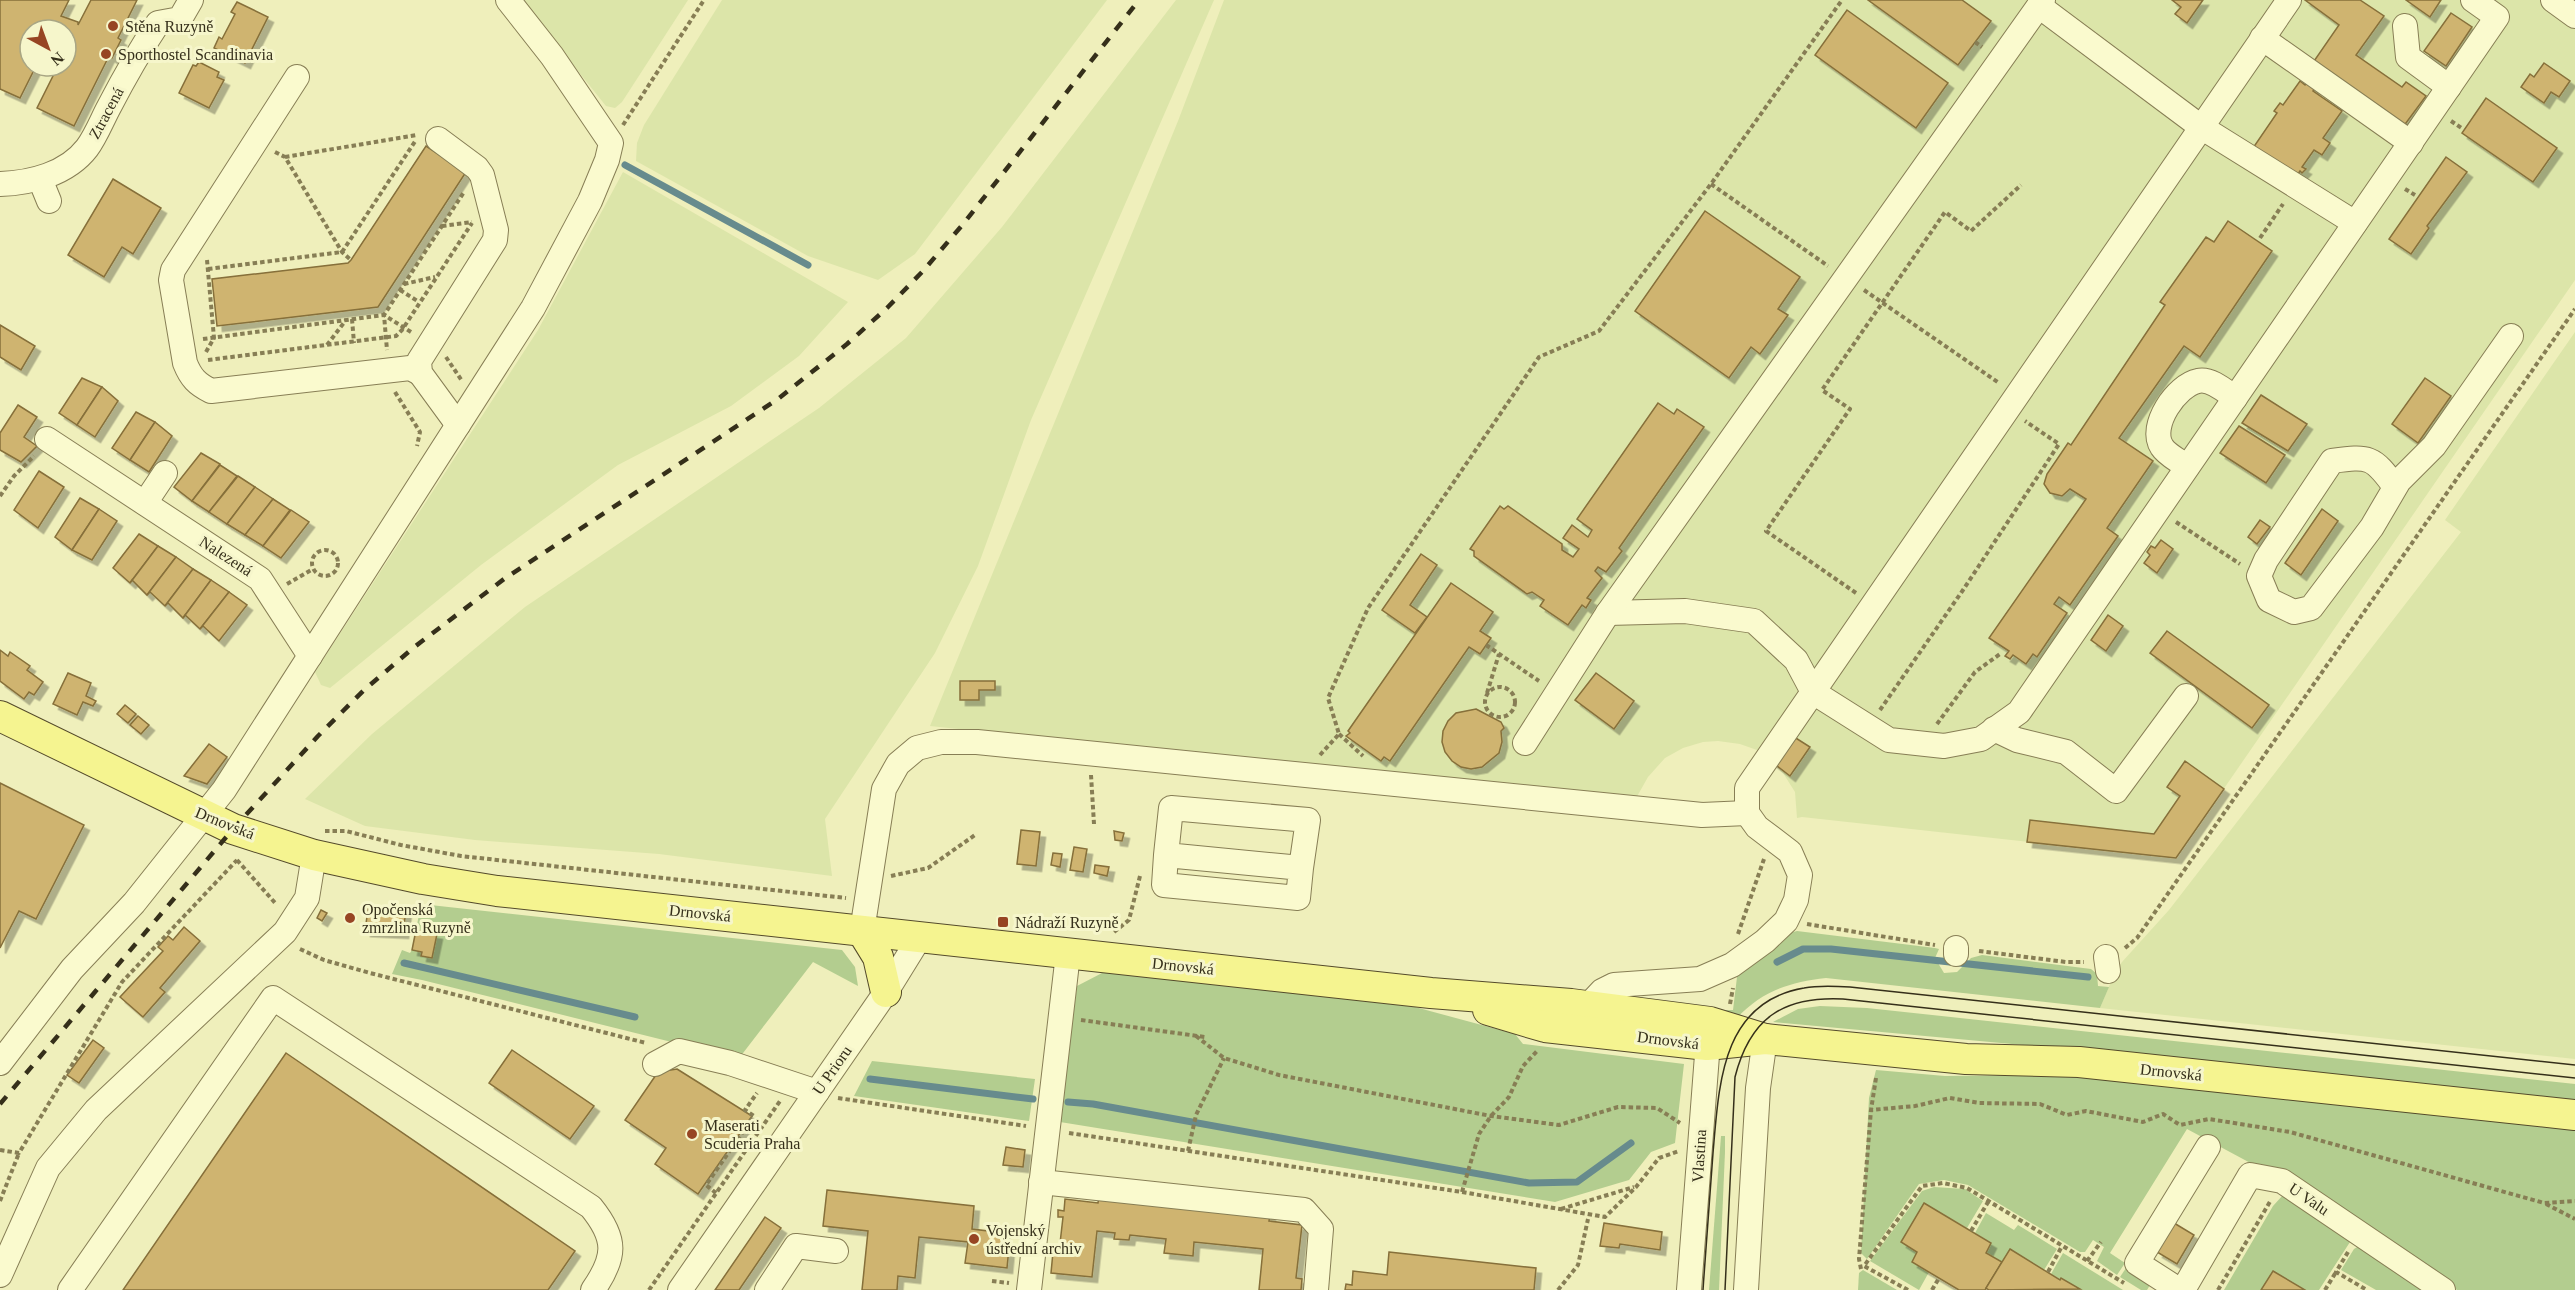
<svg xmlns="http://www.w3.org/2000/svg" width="2575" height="1290" font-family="Georgia,serif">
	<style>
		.farmland { fill: #dce5a9 }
		.green { fill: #b3cd8f }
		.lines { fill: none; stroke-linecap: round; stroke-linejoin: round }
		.stream { stroke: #678b8d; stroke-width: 7 }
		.building { fill: #cfb46f; stroke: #866f3a; stroke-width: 1.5; filter: url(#shadow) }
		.minor-casing { stroke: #877e55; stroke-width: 26 }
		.major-casing { stroke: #544a2a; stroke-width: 32 }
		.path { stroke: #877e55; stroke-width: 4; stroke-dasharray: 4.5 3; stroke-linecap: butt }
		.minor { stroke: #faface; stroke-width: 24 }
		.major { stroke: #f5f490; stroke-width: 30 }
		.tram { stroke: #352f1a; stroke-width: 1.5 }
		.rail { stroke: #352f1a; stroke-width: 4.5; stroke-dasharray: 10 10; stroke-linecap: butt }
		.poi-dot { fill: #974523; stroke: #f6f6cb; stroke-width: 2 }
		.labels { text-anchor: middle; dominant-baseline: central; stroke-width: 6; stroke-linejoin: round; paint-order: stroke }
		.poi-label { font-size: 16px; fill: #352f1a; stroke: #f6f6cb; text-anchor: start }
		.street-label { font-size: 16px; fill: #352f1a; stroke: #f6f6cb }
	</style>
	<defs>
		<filter id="shadow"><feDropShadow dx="5.5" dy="5.5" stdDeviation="0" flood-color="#0004"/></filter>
	</defs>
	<rect width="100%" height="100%" fill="#efefbb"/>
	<!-- farmland -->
	<g class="farmland">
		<polygon points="521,0 688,0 622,102 615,108 606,106"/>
		<polygon points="722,0 1107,0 915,254 878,280 808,256 636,161 637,143 644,125"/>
		<polygon points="1176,0 1214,0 1031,420 978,566 935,653 825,819 832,876 659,854 475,840 365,826 305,799 372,734 525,607 819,408 906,338 1002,227"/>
		<polygon points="1224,0 2575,0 2575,280 2176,858 1802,817 1797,818 1795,792 1783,773 1757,750 1740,744 1718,741 1703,742 1683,748 1665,758 1648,777 1635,800 930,726 1178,121"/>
		<polygon points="623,172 848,302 799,356 731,406 618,465 481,565 330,688 321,685 315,672 538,330"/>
		<polygon points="2575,332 2575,1059 2100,1008 2115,972 2122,962 2169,910 2461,532 2445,520"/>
	</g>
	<!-- green -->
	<g class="green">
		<polygon points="421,904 842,950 855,967 858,986 813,962 740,1057 732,1057 422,980 392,974 402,950 410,953 412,950 422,952 421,956 436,934 416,930"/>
		<path d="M1797 931 1935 948 1939 949 1935 958 1944 973 1957 972 1971 958 1982 955 2091 969 2097 974 2098 986 2109 987 2100 1008 1826 978C1790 982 1762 991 1737 1018L1725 1017 1726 1010H1733L1738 969 1786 934Z"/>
		<polygon points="1104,972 1415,1007 1515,1034 1523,1044 1684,1064 1675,1143 1651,1152 1629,1180 1555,1202 1060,1122 1077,986"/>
		<polygon points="1820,1006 1867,1008 2575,1084 2575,1103 2088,1051 1773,1022 1798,1009"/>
		<polygon points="872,1061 1035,1079 1029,1121 854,1096"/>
		<polygon points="1876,1070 1945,1076 2086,1075 2575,1128 2575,1290 2457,1290 2428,1266 2256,1166 2187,1129 2110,1253 2125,1263 2117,1275 2097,1261 2104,1247 2093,1240 2085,1252 2080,1252 1968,1185 1944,1180 1919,1184 1867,1259 1861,1253 1869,1098"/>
		<polygon points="1721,1136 1725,1136 1725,1152 1719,1290 1709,1290"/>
		<polygon points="1934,1187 1965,1189 1983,1201 1967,1228 1924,1203 1901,1242 1917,1252 1912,1262 1929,1272 1919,1290 1870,1261 1922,1191"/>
		<polygon points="2283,1195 2350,1242 2319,1290 2305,1290 2273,1271 2261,1290 2224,1290 2273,1206"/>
		<polygon points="1986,1213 2014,1230 2018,1225 2057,1249 2044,1270 2010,1250 2002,1262 1986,1253 1991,1243 1975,1233"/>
		<polygon points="2359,1246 2433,1290 2376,1290 2341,1270 2354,1249"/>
		<polygon points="2063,1253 2123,1290 2079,1290 2051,1274"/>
		<polygon points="2128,1265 2153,1280 2147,1290 2141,1290 2120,1277"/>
		<polygon points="1863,1270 1897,1290 1858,1290 1859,1273"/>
	</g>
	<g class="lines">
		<!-- stream -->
		<g class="stream">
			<polyline points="625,165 808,265"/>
			<polyline points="1777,962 1803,949 1831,949 2088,977"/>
			<polyline points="404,963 635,1017"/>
			<polyline points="870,1079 1033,1099"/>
			<polyline points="1068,1102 1093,1104 1529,1183 1577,1182 1631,1143"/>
		</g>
	</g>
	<!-- building -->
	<g class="building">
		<polygon points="0,0 69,0 61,16 78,22 78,25 91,0 137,0 118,38 121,40 112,58 109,56 74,126 37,108 58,66 66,66 66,49 72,36 66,33 66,30 55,28 54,30 30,30 30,66 36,66 20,98 0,89"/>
		<polygon points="1868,0 1962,0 1991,21 1958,65"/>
		<polygon points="2172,0 2203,0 2187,23 2175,14 2181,7"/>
		<polygon points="2305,0 2360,0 2384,16 2356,55 2402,87 2406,82 2426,96 2403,127 2312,64 2339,25"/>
		<polygon points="2406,0 2441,0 2430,17"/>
		<polygon points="237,2 268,17 245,63 214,48 219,37 222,39 235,14 231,12"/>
		<polygon points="1847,10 1948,83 1916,128 1815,55"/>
		<polygon points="2451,13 2472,27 2446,66 2424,51"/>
		<polygon points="199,62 219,72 217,77 224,80 209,108 179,93 193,65 196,66"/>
		<polygon points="2544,63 2570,81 2559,97 2551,92 2544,103 2521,87 2530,74 2534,77"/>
		<polygon points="2300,81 2305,85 2307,82 2315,87 2313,91 2342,111 2323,138 2330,143 2322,155 2314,150 2302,167 2306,169 2302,173 2300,171 2296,177 2253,148 2277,113 2274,111 2280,103 2283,105"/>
		<polygon points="2486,98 2557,148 2533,182 2462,133"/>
		<polygon points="426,146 466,172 378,307 217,326 212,279 348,263 351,260"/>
		<polygon points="2446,157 2467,172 2427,226 2429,228 2411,254 2389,239"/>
		<polygon points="113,179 161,208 133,254 122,247 104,277 68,255"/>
		<polygon points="1705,211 1800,277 1778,309 1788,315 1760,354 1751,347 1729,378 1635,311"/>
		<polygon points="2228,221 2272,251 2200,357 2184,346 2119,438 2153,461 2107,528 2118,536 2070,605 2059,597 2054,604 2067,613 2037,657 2033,654 2026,664 2013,655 2010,659 2005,656 2009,651 1989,638 2086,499 2070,489 2062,496 2050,493 2044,484 2047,474 2068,443 2071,445 2165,305 2160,302 2206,237 2214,242"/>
		<polygon points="0,325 35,346 21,370 0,357"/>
		<polygon points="82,378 102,387 77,425 59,413"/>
		<polygon points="2425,378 2451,396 2418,443 2392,424"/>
		<polygon points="102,387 118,401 95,437 77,425"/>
		<polygon points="2261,395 2307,424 2288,451 2242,423"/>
		<polygon points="1658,403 1674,414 1677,409 1704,427 1619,548 1622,551 1606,572 1598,567 1595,571 1602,578 1587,598 1591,600 1586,608 1582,605 1568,625 1540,606 1544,600 1532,592 1527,594 1474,556 1474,551 1470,549 1500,506 1504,509 1508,506 1562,544 1562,550 1573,557 1579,549 1563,538 1572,525 1588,537 1592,530 1577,519"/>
		<polygon points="18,405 37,417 24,437 37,446 21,462 0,450 0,433"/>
		<polygon points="136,412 155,422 130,460 112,448"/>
		<polygon points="155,422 172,436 149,472 130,460"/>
		<polygon points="2239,426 2285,455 2266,483 2220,453"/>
		<polygon points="201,453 220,464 192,501 174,487"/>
		<polygon points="220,465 237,476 209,512 192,501"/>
		<polygon points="39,471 64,487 38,528 14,510"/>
		<polygon points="238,476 255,487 227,524 209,512"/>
		<polygon points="255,487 273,499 245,535 227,524"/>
		<polygon points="80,498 99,509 72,550 55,537"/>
		<polygon points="273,499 290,510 263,546 245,535"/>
		<polygon points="99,509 117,521 92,560 72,550"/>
		<polygon points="2322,509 2338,521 2301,575 2285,563"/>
		<polygon points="291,510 309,522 281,558 263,546"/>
		<polygon points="2260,520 2270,527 2257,544 2248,537"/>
		<polygon points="139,534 158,546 130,583 113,568"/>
		<polygon points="2161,540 2173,549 2157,573 2144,563 2150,555 2147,552 2151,546 2155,548"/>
		<polygon points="158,546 176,557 147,595 132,580 130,583"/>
		<polygon points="1421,554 1437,565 1410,605 1427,617 1415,633 1382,610"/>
		<polygon points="176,557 193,569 165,606 150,592 147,595"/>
		<polygon points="193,569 211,580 183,618 168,603 165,606"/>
		<polygon points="211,580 229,592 200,629 185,615 183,618"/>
		<polygon points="1451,583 1493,612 1480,631 1491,638 1480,654 1469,647 1390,761 1384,757 1381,761 1346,736 1350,733 1348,731"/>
		<polygon points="229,592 247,605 219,641 203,626 200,629"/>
		<polygon points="2108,615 2123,626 2106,651 2091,640"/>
		<polygon points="2167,631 2269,705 2252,728 2150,653"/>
		<polygon points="0,650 8,656 10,652 30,666 27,670 43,682 34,695 29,692 24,699 0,681"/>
		<polygon points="68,673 91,683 86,696 96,701 93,706 83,702 77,715 53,704"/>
		<polygon points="1596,673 1634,701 1614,729 1575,700"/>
		<polygon points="960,681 995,681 995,690 979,690 979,700 960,700"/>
		<polygon points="125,705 136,714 128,723 117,714"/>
		<polygon points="1476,709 1501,722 1504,728 1501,731 1502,742 1499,753 1482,767 1471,769 1461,767 1452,761 1445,752 1442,742 1443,731 1448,721 1456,713"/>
		<polygon points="138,716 149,725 141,734 130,725"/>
		<polygon points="1791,735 1810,747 1790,776 1772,762"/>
		<polygon points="209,744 227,757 207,784 184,776"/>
		<polygon points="2185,761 2224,789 2176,858 2027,842 2030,820 2154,834 2180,796 2167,787"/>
		<polygon points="0,783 84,825 36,919 19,911 0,948"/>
		<polygon points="1021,830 1040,832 1036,866 1017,864"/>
		<polygon points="1114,831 1124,833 1122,841 1115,840"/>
		<polygon points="1074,847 1087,849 1083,872 1070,870"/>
		<polygon points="1053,853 1062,854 1060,867 1051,865"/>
		<polygon points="1095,865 1109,867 1107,876 1094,873"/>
		<polygon points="385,907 406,910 403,933 365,931 368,909 384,911"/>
		<polygon points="321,910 327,913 322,921 317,918"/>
		<polygon points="184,927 200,941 160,988 165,992 143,1017 120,997 163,951 158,947 168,936 173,940"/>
		<polygon points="416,930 437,934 432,958 421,956 422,952 412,950"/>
		<polygon points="93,1040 104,1048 79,1083 67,1075"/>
		<polygon points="512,1050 594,1106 570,1139 489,1083"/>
		<polygon points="286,1053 575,1251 548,1290 123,1290"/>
		<polygon points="677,1069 752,1116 698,1194 655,1164 666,1148 625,1120 658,1072"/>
		<polygon points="1006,1147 1025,1150 1023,1167 1003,1165"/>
		<polygon points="827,1190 974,1206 972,1229 1005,1233 1003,1246 1009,1247 1007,1268 965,1263 968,1242 919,1237 915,1278 898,1276 897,1290 862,1290 868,1231 823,1226"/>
		<polygon points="1099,1196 1270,1214 1269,1221 1302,1225 1296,1278 1302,1279 1301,1290 1259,1290 1263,1249 1194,1242 1193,1256 1164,1253 1166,1239 1130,1235 1129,1240 1114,1239 1115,1233 1097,1231 1092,1277 1051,1273 1053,1252 1059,1252 1063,1217 1058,1217 1058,1210 1064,1211 1065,1199 1098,1203"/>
		<polygon points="1924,1203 1991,1243 1986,1253 2002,1262 1985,1290 1959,1290 1912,1262 1917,1252 1901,1242"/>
		<polygon points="765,1217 781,1228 739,1290 715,1290"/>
		<polygon points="1604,1223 1662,1232 1660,1250 1620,1244 1619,1248 1600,1246"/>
		<polygon points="2174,1223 2194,1235 2177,1264 2157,1252"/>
		<polygon points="2010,1249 2060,1280 2061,1278 2080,1289 1989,1290 1986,1288"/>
		<polygon points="1389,1252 1536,1268 1534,1290 1345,1290 1346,1284 1352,1285 1353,1271 1387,1275"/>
		<polygon points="2273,1271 2305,1290 2261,1290"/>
	</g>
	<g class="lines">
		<defs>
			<g id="minor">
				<polyline points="2553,0 2575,16"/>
				<polyline points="2039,6 2201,127 2355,223"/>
				<polyline points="2405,26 2408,57 2449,87"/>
				<polyline points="2262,38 2411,143"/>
				<path d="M297 77 173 270 171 280 185 363C191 378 197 384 211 391L410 368 420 373"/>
				<polyline points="438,139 477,168 482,175 496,230 495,240 419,361 420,373 458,425"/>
				<polyline points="40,179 49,201"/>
				<path d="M0 184C31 183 67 174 87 148 96 136 102 120 109 107 124 78 140 50 158 23L180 19 191 0"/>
				<polyline points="47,439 260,579 310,656"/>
				<path d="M2187 467C2180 461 2167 455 2162 447 2148 426 2177 385 2198 381 2211 378 2225 391 2235 398"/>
				<path d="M2395 487C2373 456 2369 456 2332 461L2266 560 2259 576 2269 600 2294 612 2311 608 2372 527 2399 481 2434 446 2511 336"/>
				<polyline points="145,503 165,473"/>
				<polyline points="1608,613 1685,611 1754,621 1796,660 1813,692 1889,740 1944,746 1981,739 2019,712 2497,17 2473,0"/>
				<polyline points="1994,729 2017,740 2066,752 2116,791 2186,696"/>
				<polyline points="1525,743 1608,613 2043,0"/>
				<polyline points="1166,855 1171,808 1308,820 1301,868 1166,855 1164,885 1298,898 1301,868"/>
				<polyline points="862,931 884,789 898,764 917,748 941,742 977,742 1702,815 1747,813"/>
				<polyline points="1956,954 1956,948"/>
				<polyline points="2106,957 2108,971"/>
				<polyline points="1587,1007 1602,991 1614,985 1700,979 1732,965 1765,941 1786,921 1796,900 1800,875 1790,852 1757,827 1747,813 1747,788 2289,0"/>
				<polyline points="0,1063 72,969 134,903 224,790 533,308 590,201 607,160 611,143 552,56 508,0"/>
				<polyline points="655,1064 679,1051 730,1063 817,1092"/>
				<polyline points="1041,1182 1304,1210 1321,1229 1316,1290"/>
				<polyline points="0,1275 48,1168 96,1110 285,932 307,898 314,855"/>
				<path d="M70 1290 273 998 591 1207C617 1239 616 1257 593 1290"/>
				<polyline points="680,1290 886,992 920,937"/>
				<polyline points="767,1290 796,1246 836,1251"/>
				<polyline points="1029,1290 1068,954"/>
				<polyline points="1689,1290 1709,1029"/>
				<polyline points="1746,1290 1758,1088 1765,1039"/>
				<polyline points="2179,1290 2137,1263 2208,1147"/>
				<polyline points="2183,1290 2250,1175 2282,1181 2443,1290"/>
			</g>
			<g id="major">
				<polyline points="0,716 233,829 314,855 423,879 497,891 1431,993 1571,1004 1710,1022 1765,1039"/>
				<polyline points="862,931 878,957 886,992"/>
				<polyline points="1488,1010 1545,1027 1707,1045 1765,1039 1966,1059 2079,1062 2575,1115"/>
			</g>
		</defs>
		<!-- minor casing -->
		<use href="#minor" class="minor-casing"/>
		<!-- major casing -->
		<use href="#major" class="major-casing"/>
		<!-- path -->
		<g class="path">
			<polyline points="1975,42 1982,47"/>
			<polyline points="2451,121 2463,129"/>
			<polyline points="623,125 704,0"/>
			<polyline points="275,152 285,157 342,252 351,260"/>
			<polyline points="285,157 417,135"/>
			<polyline points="1711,184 1828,266"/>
			<polyline points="2405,189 2415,195"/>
			<polyline points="442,226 472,222"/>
			<polyline points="2260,238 2283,204"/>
			<polyline points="208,269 342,252 416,140"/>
			<polyline points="404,284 435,277"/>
			<polyline points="400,290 419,302"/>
			<polyline points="1864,290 1999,383"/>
			<polyline points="352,319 354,343"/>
			<polyline points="411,332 384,315 464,192"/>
			<polyline points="203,339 384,315 387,350"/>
			<polyline points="327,345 346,320"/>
			<polyline points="206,352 214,338 207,260"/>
			<polyline points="446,357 462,381"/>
			<polyline points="208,360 396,336 402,330 472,223"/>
			<polyline points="395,392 420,432 417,446"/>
			<polyline points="0,496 14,476 34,456"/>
			<polyline points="2176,522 2240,564"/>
			<circle cx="325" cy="563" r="13"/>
			<polyline points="287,584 313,569"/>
			<polyline points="1856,593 1766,531 1850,409 1822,390 1945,212 1971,231 2021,185"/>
			<polyline points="1486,645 1539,681"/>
			<circle cx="1500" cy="702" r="15"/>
			<polyline points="1487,693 1499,654"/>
			<polyline points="1880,710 1963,590 2059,444 2025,421"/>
			<polyline points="1937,724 1975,672 2000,654"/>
			<polyline points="1339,734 1363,756"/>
			<polyline points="1320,755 1339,734 1328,698 1368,608 1539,357 1599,331 1711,184 1842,0"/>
			<polyline points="1091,775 1094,824"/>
			<polyline points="325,831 346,831 401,845 461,856 846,898"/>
			<polyline points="237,860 276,904"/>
			<polyline points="891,876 928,868 975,835"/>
			<polyline points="1807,924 1935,945"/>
			<polyline points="1114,932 1129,920 1140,876"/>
			<polyline points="1738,934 1764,859"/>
			<polyline points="2125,948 2137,938 2575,309"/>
			<polyline points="300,949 324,960 370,973 646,1043"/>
			<polyline points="1979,951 2066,962 2084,962"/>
			<polyline points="1730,1004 1733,988"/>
			<polyline points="1081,1020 1205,1037"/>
			<polyline points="1196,1036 1224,1058 1279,1075 1491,1116 1559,1125 1618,1107 1657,1108 1680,1123"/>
			<polyline points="1876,1078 1871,1110 1915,1106 1950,1098 1979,1103 2040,1104 2067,1115 2086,1111 2143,1122 2163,1114 2180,1125 2209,1119 2290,1132 2544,1203 2575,1201"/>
			<polyline points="838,1098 1026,1126"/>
			<polyline points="1069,1133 1462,1192 1605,1217 1636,1187 1659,1158 1679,1151"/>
			<polyline points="0,1150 19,1153 122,982 237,860"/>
			<polyline points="1188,1151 1196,1115 1224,1058"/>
			<polyline points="1462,1192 1479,1134 1491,1116 1509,1097 1523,1066 1538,1050"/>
			<polyline points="716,1193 706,1185 754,1116 745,1110 757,1093"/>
			<polyline points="0,1201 19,1153"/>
			<polyline points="2546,1204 2575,1219"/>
			<polyline points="1561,1209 1634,1187"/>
			<polyline points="1971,1231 1988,1202"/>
			<polyline points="2348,1252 2336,1272 2367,1290"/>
			<polyline points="2087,1261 2101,1242"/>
			<polyline points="1861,1269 1859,1259 1871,1110"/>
			<polyline points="2048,1272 2062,1246"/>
			<polyline points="992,1281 1009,1283"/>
			<polyline points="649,1290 780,1101"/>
			<polyline points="1558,1290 1578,1265 1588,1219"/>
			<polyline points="1908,1290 1864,1266 1922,1186 1943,1183 1967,1188 2124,1283"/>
			<polyline points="1932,1290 1939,1278"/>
			<polyline points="2218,1290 2271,1200"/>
			<polyline points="2325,1290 2336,1272"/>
		</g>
		<!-- minor -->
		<use href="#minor" class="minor"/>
		<!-- major -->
		<use href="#major" class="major"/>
		<!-- tram -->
		<g class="tram">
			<path d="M1703 1290C1706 1244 1710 1198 1713 1153 1719 1085 1721 1002 1804 988 1819 985 1835 986 1850 987L2575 1065"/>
			<path d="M1725 1290 1735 1077C1750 1018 1783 996 1843 999L2575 1078"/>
		</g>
		<!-- rail -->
		<polyline class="rail" points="0,1104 233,829 318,736 363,691 413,648 504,579 778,399 847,344 887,308 923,271 964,223 1139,0"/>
	</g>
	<!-- markers -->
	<g class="poi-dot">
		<circle cx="113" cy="26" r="6"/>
		<circle cx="106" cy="54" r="6"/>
		<circle cx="350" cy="918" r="6"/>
		<rect x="997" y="916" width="12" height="12" rx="3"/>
		<circle cx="692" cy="1134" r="6"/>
		<circle cx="974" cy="1239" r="6"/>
	</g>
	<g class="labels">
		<!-- poi labels -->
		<g class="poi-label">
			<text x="125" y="26">Stěna Ruzyně</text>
			<text x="118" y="54">Sporthostel Scandinavia</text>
			<text x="362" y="909">Opočenská<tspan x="362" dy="18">zmrzlina Ruzyně</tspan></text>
			<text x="1015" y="922">Nádraží Ruzyně</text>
			<text x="704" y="1125">Maserati<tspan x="704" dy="18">Scuderia Praha</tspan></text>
			<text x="986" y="1230">Vojenský<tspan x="986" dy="18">ústřední archiv</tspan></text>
		</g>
		<!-- street labels -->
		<g class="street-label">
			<text transform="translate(106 113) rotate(-62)">Ztracená</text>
			<text transform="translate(226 556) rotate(33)">Nalezená</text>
			<text transform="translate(225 823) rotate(22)">Drnovská</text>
			<text transform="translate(700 913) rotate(6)">Drnovská</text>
			<text transform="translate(1183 966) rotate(6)">Drnovská</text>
			<text transform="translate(1668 1040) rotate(7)">Drnovská</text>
			<text transform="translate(832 1070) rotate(-55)">U Prioru</text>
			<text transform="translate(2171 1072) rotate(6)">Drnovská</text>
			<text transform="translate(1699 1156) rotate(-86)">Vlastina</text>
			<text transform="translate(2309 1199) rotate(34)">U Valu</text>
		</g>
	</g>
	<!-- north arrow -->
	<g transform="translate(48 48) rotate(139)"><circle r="28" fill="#f6f6cb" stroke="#a9a684" stroke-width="1.5"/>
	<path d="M0-4.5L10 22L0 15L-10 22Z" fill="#974523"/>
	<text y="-9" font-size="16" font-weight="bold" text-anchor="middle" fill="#352f1a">N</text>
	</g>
</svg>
